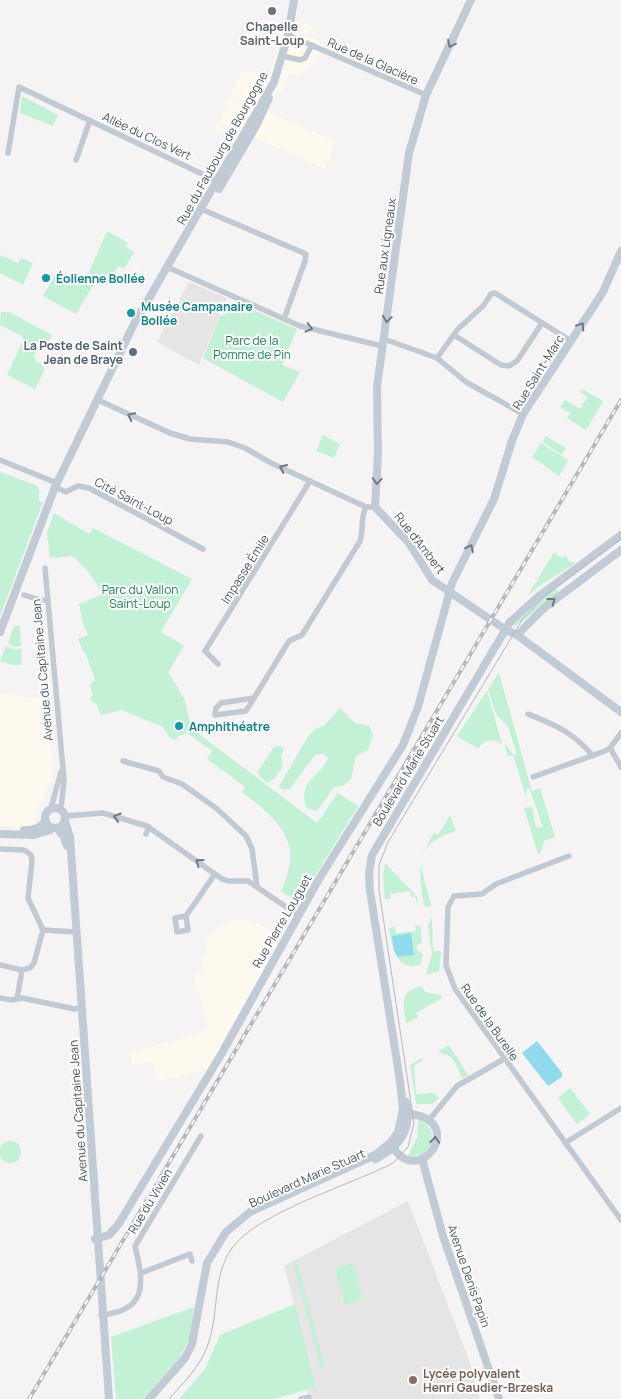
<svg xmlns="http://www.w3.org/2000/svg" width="621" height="1399" font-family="Manrope,sans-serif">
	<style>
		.commercial { fill: #fdf9ef }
		.education { fill: #e6e4e5 }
		.green { fill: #c3f1d5 }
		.water { fill: #90daee }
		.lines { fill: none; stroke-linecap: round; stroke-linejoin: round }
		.street { stroke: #c1cad2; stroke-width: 5.5 }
		.secondary { stroke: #c1cbd6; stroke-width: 8 }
		.tram { stroke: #b5b8bd; stroke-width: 1 }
		.rail-casing { stroke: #b5b8bd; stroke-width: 4 }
		.rail { stroke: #fff; stroke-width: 2; stroke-dasharray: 5.5; stroke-linecap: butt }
		.oneway { stroke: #6e7984 }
		.oneway2 { stroke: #6e7983 }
		.worship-dot { fill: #6b7280; stroke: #fff; stroke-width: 2 }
		.culture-dot { fill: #0f9aa8; stroke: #fff; stroke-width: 2 }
		.service-dot { fill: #5c6f8a; stroke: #fff; stroke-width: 2 }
		.education-dot { fill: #8d6e63; stroke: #fff; stroke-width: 2 }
		.labels { text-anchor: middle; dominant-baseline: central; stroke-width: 4; stroke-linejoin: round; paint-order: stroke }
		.worship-label { font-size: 12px; font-weight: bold; fill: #5b616d; stroke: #fff }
		.street-label { font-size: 12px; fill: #4a5661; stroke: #fff }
		.culture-label { font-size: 12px; font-weight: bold; fill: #0d838f; stroke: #fff; text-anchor: start }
		.park-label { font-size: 12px; fill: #17864f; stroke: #fff }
		.service-label { font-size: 12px; font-weight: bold; fill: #4e5e75; stroke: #fff; text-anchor: end }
		.education-label { font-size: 12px; font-weight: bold; fill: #785e54; stroke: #fff; text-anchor: start }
	</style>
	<rect width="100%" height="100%" fill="#f5f3f3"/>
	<!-- commercial -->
	<g class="commercial">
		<polygon points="294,21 312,26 309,36 325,43 315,62 305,72 299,75 288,75 281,94 276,92 268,112 336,142 325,169 254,137 237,142 214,131 243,71 270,74 284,26"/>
		<polygon points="0,693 48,700 53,778 36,811 35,823 27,827 0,826"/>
		<polygon points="239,919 251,921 282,934 207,1070 156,1081 152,1061 132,1065 131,1052 199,1034 209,1027 193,975 203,972 200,958 205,956 206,944 214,931 224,923"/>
	</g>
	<!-- education -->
	<g class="education">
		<polygon points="189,282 227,298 199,365 157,342"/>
		<polygon points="408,1201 467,1355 480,1399 309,1399 306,1390 316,1386 284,1266"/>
	</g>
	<!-- green -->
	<g class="green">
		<polygon points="22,96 58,115 53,126 20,113"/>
		<polygon points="107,231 128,243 126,247 134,252 124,269 118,266 108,285 88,275"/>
		<polygon points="0,255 18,263 21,258 33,263 23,285 0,273"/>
		<polygon points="57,272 83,282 86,278 95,282 76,314 43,296"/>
		<polygon points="241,305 297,329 282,365 300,372 283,402 203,358 220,316 239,309"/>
		<polygon points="1,312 9,312 52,335 49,341 43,341 34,356 36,361 45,369 35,389 7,375 23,340 22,336 0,325"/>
		<polygon points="582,389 603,401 586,430 567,418 570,413 560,407 565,400 580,409 587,397 580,392"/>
		<polygon points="323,435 340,444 334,458 316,451"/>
		<polygon points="546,436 566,448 562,455 543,442"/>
		<polygon points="541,443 568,460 559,476 532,457"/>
		<polygon points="0,472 36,485 39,490 39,501 43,502 0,616"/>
		<path d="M54 513 89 534 93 528 192 579 161 632 184 646 168 672 185 700 191 728 317 823 338 793 358 806 299 902 281 891C305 840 278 820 242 792L245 787 207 759 212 751 187 733 178 736 176 740 170 738 163 727 122 710 101 715 95 702 92 703 90 697 93 696 90 685 95 680 85 652H83L78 639 88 635 83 624 79 604 103 594 90 574 73 556 50 558 47 532Z"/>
		<polygon points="554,552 562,558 565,555 569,561 576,563 537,587 527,597"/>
		<polygon points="555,587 560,594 515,626 512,625"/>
		<polygon points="14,626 20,626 21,646 14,647 8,643"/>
		<polygon points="6,646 15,650 21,648 22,665 12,665 0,661"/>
		<polygon points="499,673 532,791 540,788 555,837 544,841 542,850 538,854 524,808 532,807 536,828 543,827 529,788 526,790 527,800 513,755 508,756 504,743 514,755 517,754 508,727 496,714 488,689"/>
		<path d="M487 691 502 744C493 738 484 739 478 749L457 736Z"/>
		<path d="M340 708 355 723 369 726 373 735 368 750 356 756 351 779 343 786 334 787 317 811 306 808C298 778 319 780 328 758L323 754 315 755 290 789 283 790 279 786 309 735 315 729 325 725Z"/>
		<polygon points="280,746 284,749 281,756 283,766 274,779 267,783 257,773 274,747"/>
		<path d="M450 815 456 831C410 846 420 865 431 903V906L427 907 424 906C419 875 417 860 434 833L438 835Z"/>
		<polygon points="385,863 417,897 418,906 415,897 411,897 410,891 390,894 390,899 385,899 383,877"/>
		<polygon points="432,917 433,951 441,951 439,971 426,975 432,954 428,925"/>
		<path d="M415 925 421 926 422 943 418 944 416 949 423 954 420 965C395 971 392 946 389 928L395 927 396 933 416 931Z"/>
		<path d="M421 986 425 992 441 995 442 998 416 1013 418 1017 406 1024C404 1005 398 992 421 986Z"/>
		<path d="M449 1045 468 1075 462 1078C457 1068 454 1054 442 1054L439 1051Z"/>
		<polygon points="422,1058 423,1060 414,1066 416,1094 434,1093 439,1098 432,1104 416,1104 410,1065"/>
		<polygon points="570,1088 590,1114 577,1124 558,1098"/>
		<path d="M418 1120C442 1128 433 1160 408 1156L417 1138Z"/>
		<circle cx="10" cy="1152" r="11"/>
		<polygon points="297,1261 325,1368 321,1369 293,1262"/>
		<polygon points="354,1263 362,1300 344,1304 335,1268"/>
		<polygon points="295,1304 316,1387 274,1399 179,1399 205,1369 220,1335"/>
		<polygon points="194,1307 190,1338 179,1358 143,1399 116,1399 111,1337"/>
	</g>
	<!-- water -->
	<g class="water">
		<polygon points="411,933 414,955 398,957 394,951 392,936"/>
		<polygon points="537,1041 562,1073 562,1077 548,1086 522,1053"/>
	</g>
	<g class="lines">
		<!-- street -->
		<g class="street">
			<polyline points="288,35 426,95"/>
			<polyline points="282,56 300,60 305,58 312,45"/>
			<polyline points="8,153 19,87 219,182"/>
			<polyline points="76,160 90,120"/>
			<polyline points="201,209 306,254 305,261 284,319"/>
			<polyline points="167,267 300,326 382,346"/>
			<polyline points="454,335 501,365 509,366 517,361 542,323"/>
			<polyline points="384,339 437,358 466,382 523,414"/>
			<polyline points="437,358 458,329 483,306 491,294 495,293 571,341"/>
			<polyline points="98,400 170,433 190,439 228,442 245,448 271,463 366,507 375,507"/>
			<polyline points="0,460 57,483"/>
			<polyline points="55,487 66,492 78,486 89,488 203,549"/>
			<polyline points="45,568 64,780 61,809"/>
			<polyline points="24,595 40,600 46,600"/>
			<polyline points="218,664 205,651 310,481"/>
			<path d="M254 698 221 703 216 708 215 715 246 711 289 641 302 635 360 541C364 529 360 518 366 507"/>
			<path d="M528 714C555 725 573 732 593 756"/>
			<polyline points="610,748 621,767"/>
			<polyline points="123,761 159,771 163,777 182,784 216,808 246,836 252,849 257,886"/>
			<polyline points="533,777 605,751 610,748 621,733"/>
			<polyline points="51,808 61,772"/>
			<polyline points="66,816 103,813 147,826 222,879 228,881 248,881 298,915"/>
			<polyline points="146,834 149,827"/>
			<polyline points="0,849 24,850 31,855 32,861 28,898 43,930 76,932"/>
			<polyline points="569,856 496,884 482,894 454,896 448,907 446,965 455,989 621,1220"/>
			<polyline points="186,916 188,930 177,932 175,918 186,916 215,874"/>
			<polyline points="0,965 22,970 30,968 34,963 43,930"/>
			<polyline points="0,998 11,1000 22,998 75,1009 81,1007"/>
			<polyline points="17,999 22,970"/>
			<polyline points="429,1120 457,1086 504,1059"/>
			<polyline points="565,1143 621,1108"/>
			<polyline points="141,1273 190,1254 192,1261"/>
			<path d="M101 1315C148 1311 144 1283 135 1246L201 1136"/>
			<polyline points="301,1399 309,1397"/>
		</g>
		<!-- secondary -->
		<g class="secondary">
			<polyline points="471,0 426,95 409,153 377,387 378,454 375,507 409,543 432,580 506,630 517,635 621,712"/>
			<polyline points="219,189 256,126 269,98"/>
			<polyline points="0,632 55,487 134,324 274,82 288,35 294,0"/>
			<polyline points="517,635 544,608 621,550"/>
			<circle cx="55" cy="818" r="10"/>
			<polyline points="65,821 70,837 109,1399"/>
			<polyline points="57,828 64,837 67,846"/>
			<path d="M24 830C33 830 41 829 45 820"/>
			<polyline points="0,834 34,835 50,830 52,828"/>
			<path d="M392 1146C416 1186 458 1134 425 1118 418 1115 412 1113 405 1115"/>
			<path d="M375 1159C399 1148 413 1129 406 1102"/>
			<polyline points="422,1159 443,1236 499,1399"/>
			<polyline points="95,1239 109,1235 118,1225 222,1053 319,879 403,745 418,707 452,583 494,499 512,441 523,414 603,292 621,251"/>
			<polyline points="149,1399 185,1358 192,1344 207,1263 226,1232 250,1212 375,1155 391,1142 398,1132 403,1109 400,1081 370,891 369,873 372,855 510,622 538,597 621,535"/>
		</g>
		<!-- tram -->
		<path class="tram" d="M169 1399C183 1383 199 1368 207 1347 220 1315 211 1278 232 1248 258 1212 351 1185 393 1163L408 1147 414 1123 379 890V865L388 842 522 620 545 596 621 539"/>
		<defs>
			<polyline id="rail" points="29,1399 621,400"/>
		</defs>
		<!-- rail casing -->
		<use href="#rail" class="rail-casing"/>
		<!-- rail -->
		<use href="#rail" class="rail"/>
	</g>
	<!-- one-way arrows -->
	<defs><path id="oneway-chevron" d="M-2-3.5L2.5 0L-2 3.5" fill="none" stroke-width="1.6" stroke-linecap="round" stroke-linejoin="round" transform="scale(1.25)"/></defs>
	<g class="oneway">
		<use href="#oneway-chevron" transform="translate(451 44) rotate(116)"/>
		<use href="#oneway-chevron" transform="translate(387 319) rotate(98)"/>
		<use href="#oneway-chevron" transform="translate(581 326) rotate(-56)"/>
		<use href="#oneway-chevron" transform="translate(377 481) rotate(94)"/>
		<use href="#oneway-chevron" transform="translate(470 548) rotate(-64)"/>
		<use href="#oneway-chevron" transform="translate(552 601) rotate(-37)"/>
		<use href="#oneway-chevron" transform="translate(435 1140) rotate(-86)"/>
	</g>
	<g class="oneway2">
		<use href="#oneway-chevron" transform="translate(309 328) rotate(14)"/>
		<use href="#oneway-chevron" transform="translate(131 416) rotate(-154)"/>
		<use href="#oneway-chevron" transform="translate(283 468) rotate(-155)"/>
		<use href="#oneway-chevron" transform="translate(117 817) rotate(-163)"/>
		<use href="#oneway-chevron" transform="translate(199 862) rotate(-144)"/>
	</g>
	<!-- markers -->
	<circle class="worship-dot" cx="272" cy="11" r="5"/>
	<g class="culture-dot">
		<circle cx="46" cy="278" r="5"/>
		<circle cx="131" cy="313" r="5"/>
		<circle cx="179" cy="726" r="5"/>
	</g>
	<circle class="service-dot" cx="133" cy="352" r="5"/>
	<circle class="education-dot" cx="413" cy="1380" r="5"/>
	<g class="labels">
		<!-- worship labels -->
		<g class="worship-label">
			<text x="272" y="26">Chapelle<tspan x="272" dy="14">Saint-Loup</tspan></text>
		</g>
		<!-- street labels -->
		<g class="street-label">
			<text transform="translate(373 61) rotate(24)">Rue de la Glacière</text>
			<text transform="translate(147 136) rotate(25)">Allée du Clos Vert</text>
			<text transform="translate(222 148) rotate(-61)">Rue du Faubourg de Bourgogne</text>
			<text transform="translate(385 246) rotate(-82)">Rue aux Ligneaux</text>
			<text transform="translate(538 372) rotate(-58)">Rue Saint-Marc</text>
			<text transform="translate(134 501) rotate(28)">Cité Saint-Loup</text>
			<text transform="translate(420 543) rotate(52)">Rue d'Ambert</text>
			<text transform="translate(245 569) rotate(-58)">Impasse Émile</text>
			<text transform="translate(42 670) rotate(-95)">Avenue du Capitaine Jean</text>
			<text transform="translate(408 771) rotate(-59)">Boulevard Marie Stuart</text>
			<text transform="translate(282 921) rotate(-60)">Rue Pierre Louguet</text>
			<text transform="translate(490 1022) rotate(55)">Rue de la Burelle</text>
			<text transform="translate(78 1111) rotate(-94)">Avenue du Capitaine Jean</text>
			<text transform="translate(307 1178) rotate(-24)">Boulevard Marie Stuart</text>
			<text transform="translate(150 1201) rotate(-59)">Rue du Vivien</text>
			<text transform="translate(469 1276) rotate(71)">Avenue Denis Papin</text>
		</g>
		<!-- culture labels -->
		<g class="culture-label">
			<text x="56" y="278">Éolienne Bollée</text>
			<text x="141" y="306">Musée Campanaire<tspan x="141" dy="14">Bollée</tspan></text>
			<text x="189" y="726">Amphithéatre</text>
		</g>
		<!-- park labels -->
		<g class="park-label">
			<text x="252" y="340">Parc de la<tspan x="252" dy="14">Pomme de Pin</tspan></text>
			<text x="140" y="589">Parc du Vallon<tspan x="140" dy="14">Saint-Loup</tspan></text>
		</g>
		<!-- service labels -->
		<g class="service-label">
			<text x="123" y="345">La Poste de Saint<tspan x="123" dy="14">Jean de Braye</tspan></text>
		</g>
		<!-- education labels -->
		<g class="education-label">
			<text x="423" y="1373">Lycée polyvalent<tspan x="423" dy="14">Henri Gaudier-Brzeska</tspan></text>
		</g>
	</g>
</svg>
